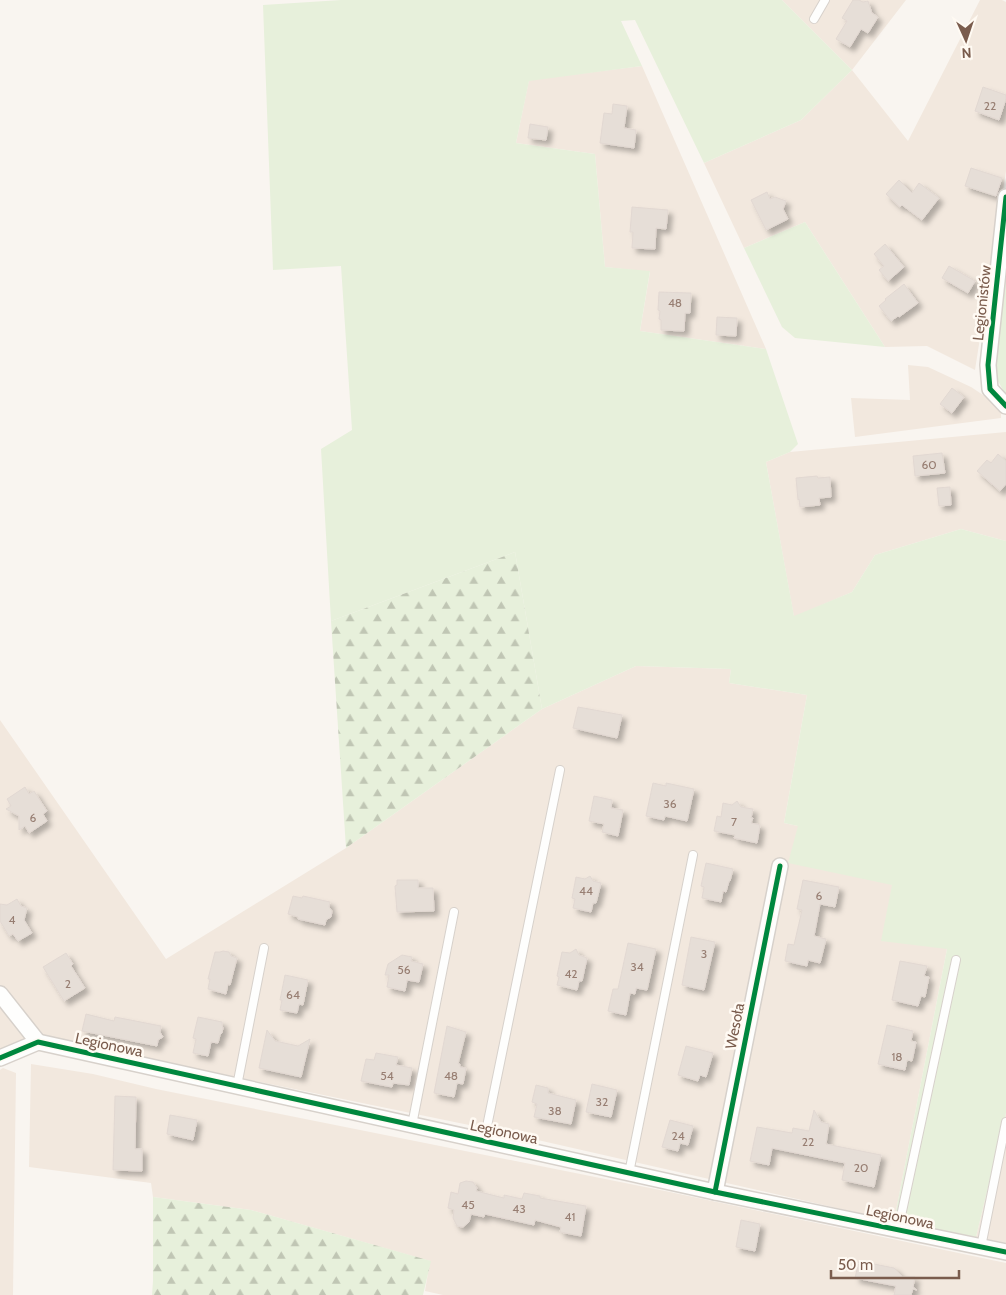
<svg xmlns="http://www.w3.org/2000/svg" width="1006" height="1295" font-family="Cabin,sans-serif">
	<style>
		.residential { fill: #f2e8de }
		.green { fill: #e7f0db }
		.forest { fill: url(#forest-firs) }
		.building { fill: #e6ded7; stroke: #e2d8d2; filter: url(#shadow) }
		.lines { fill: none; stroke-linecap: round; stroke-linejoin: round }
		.service-casing { stroke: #d7d1cb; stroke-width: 10 }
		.minor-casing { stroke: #d7d1cb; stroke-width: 18 }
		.service { stroke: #fefefd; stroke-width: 8 }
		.minor { stroke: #fefefd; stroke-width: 15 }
		.cycleway-casing { stroke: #fffaf3; stroke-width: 8 }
		.cycleway { stroke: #00873e; stroke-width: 5 }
		.labels { text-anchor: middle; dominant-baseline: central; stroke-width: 5; stroke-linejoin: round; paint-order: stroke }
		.number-label { font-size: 12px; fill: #977e72 }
		.street-label { font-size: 15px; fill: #7a5c4d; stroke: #fffaf3 }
	</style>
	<defs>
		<pattern id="forest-firs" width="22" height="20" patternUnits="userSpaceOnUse" patternTransform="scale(1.25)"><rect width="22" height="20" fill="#e7f0db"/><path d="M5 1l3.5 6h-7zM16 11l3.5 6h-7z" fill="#c0c6b4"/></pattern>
		<filter id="shadow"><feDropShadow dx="4.5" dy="4.5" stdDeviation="2.5" flood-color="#0004"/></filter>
	</defs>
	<rect width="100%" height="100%" fill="#f9f5f0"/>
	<!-- residential -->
	<g class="residential">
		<polygon points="782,0 906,0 852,70 908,141 980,0 1002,0 1006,2 1006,171 975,370 927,346 885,347 805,222 744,248 704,163 801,120 852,70"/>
		<polygon points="642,66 766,349 640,331 650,272 605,267 595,154 516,143 529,80"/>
		<polygon points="908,365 928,367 971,387 1001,407 1001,418 855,437 851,398 910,400"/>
		<polygon points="1006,432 1006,541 961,529 875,555 852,592 794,617 766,462 790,452"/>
		<polygon points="636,666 731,669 729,683 807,695 784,823 798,826 892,885 947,949 894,1221 503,1132 52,1039 26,1039 0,1050 0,720 166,959 346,848 542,709"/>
		<polygon points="31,1064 93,1074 156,1089 665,1191 1006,1263 1006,1295 443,1295 425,1291 430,1261 251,1210 153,1197 151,1183 29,1167"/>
		<polygon points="3,1068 16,1073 13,1295 0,1295 0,1070"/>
		<polygon points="1006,1113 1006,1243 976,1237"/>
	</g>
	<!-- green -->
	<g class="green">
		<polygon points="341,0 782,0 852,70 801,120 704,163 635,20 621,21 642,66 529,81 516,143 595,154 605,267 650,271 640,331 766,349 798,444 790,452 766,462 794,616 852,592 875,555 961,529 1006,541 1006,1113 976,1237 894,1221 947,949 881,941 892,885 788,863 798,826 784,823 807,695 729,683 731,669 636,666 542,709 515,552 331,621 321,449 352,430 341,266 273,270 263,5"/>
		<polygon points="805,222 885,347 795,338 782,327 744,248"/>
		<polygon points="1006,264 1006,395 995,376"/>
	</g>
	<!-- forest -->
	<g class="forest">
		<polygon points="515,552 542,709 346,848 331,621"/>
		<polygon points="153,1197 251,1210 431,1261 423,1295 152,1295 153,1281"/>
	</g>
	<!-- building -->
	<g class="building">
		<polygon points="853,0 859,0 863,2 868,1 872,13 878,17 868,33 861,29 850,47 836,39 847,21 842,18"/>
		<polygon points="983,87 1006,95 1006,99 999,120 975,111"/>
		<polygon points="613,104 627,106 624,128 636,130 634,148 600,143 604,113 612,114"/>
		<polygon points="530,124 548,127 546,140 528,138"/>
		<polygon points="971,168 1002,178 996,196 965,186"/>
		<polygon points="899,180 912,193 919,183 939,198 922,220 902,205 900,207 886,194"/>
		<polygon points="767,192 770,199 775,197 786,201 783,209 788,219 766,230 751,200"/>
		<polygon points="632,207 668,210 666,229 656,228 655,249 632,248 633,232 630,232"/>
		<polygon points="885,244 904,267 888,281 879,270 884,266 874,254"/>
		<polygon points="949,266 975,281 968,293 942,278"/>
		<polygon points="904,284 918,303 899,317 898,316 891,321 879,306 886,300 885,299"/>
		<polygon points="659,292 691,293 690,313 685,313 684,331 661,330 661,320 659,319 660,311 658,310"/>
		<polygon points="717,317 737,318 736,336 716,335"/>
		<polygon points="952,388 964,397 952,413 940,404"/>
		<polygon points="942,453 945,473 915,476 913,456"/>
		<polygon points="998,454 1006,461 1006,484 1000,491 977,471 987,460 991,463"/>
		<polygon points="817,476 818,478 830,477 831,497 819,498 820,505 800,507 799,499 798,500 796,478"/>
		<polygon points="950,487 951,505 939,506 937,488"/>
		<polygon points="578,707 622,715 617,738 573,728"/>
		<polygon points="653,783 666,786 666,783 694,789 687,821 665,816 664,820 646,816"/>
		<polygon points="25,787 29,794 34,791 47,811 43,814 47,821 29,833 25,826 19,830 19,816 6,809 11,806 7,799"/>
		<polygon points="594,796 612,800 611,808 623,810 618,836 602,832 604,824 589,821"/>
		<polygon points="737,801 741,807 753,809 751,818 753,818 751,823 760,825 757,843 734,838 735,835 714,831 717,816 721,817 723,803 732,805"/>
		<polygon points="706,863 733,869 730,881 729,881 726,892 723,891 721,902 702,898 704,887 701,886"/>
		<polygon points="590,876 593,881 601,883 596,903 593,903 591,912 573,908 575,899 572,898 576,877 585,879"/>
		<polygon points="397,880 418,880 418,888 433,888 434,911 397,912 395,886 397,885"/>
		<polygon points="803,880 839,887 835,907 820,904 814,936 826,939 820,963 808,960 807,966 785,961 788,944 794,945 802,910 797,909"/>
		<polygon points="293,896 302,898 303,896 330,902 329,907 332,911 331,917 326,920 325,925 298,919 298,917 288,914"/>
		<polygon points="17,899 21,906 27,908 24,920 32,933 18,941 13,934 9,936 0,921 0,904 7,905"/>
		<polygon points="691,937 715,942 704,990 682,985"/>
		<polygon points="628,943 656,949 647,990 636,988 635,994 630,993 626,1015 608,1011 613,989 618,989"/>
		<polygon points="576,949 579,955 587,958 582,981 579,981 577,990 557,985 559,977 557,976 562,952 570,953"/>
		<polygon points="223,951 229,952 231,956 237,958 230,985 228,984 226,994 208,989 210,979 208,979 215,952 220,952"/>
		<polygon points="66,953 73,964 71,966 85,988 64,1001 43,967"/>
		<polygon points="402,955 412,957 411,961 423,964 419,982 407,980 405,991 387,987 389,975 385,975 388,964"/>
		<polygon points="900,961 927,966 924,976 929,977 925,997 921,996 918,1006 892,1000"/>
		<polygon points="285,975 308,980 303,1005 299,1004 297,1013 280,1010 282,1000 280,1000"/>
		<polygon points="86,1014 114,1021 115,1017 161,1026 160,1032 163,1037 158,1040 157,1046 82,1031"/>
		<polygon points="198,1017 222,1022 222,1025 223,1028 222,1033 220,1035 218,1043 211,1042 208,1056 193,1053 196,1039 193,1038"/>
		<polygon points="887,1025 913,1031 911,1041 916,1042 912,1061 907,1060 905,1070 878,1064"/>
		<polygon points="447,1026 466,1032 458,1064 460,1064 460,1067 466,1068 463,1084 457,1083 454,1097 434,1093"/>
		<polygon points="267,1030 275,1041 298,1046 310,1039 301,1077 259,1068"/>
		<polygon points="686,1046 713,1053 706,1077 700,1075 698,1081 678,1075"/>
		<polygon points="376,1053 398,1057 396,1065 412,1068 409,1085 393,1083 392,1087 361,1081 366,1059 374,1060"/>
		<polygon points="592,1084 617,1090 611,1117 586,1112"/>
		<polygon points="536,1085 548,1088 548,1093 576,1100 571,1124 534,1117 537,1104 532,1102"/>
		<polygon points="115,1096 136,1097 135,1149 142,1149 142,1171 113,1170"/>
		<polygon points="814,1110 821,1122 829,1124 826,1144 881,1155 874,1187 842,1180 845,1163 772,1148 769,1165 750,1161 757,1127 792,1133 793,1128 809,1131"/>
		<polygon points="170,1115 197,1120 193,1140 167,1134"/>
		<polygon points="670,1120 693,1126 688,1145 680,1143 678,1151 662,1147"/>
		<polygon points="466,1181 473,1182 477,1188 476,1191 504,1198 504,1195 522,1199 524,1193 540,1196 540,1198 586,1206 581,1236 560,1232 561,1227 535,1220 534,1225 485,1214 484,1217 471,1214 469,1222 463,1227 457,1226 453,1218 454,1210 448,1208 451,1192 458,1194 460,1183"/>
		<polygon points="741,1220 760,1224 755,1251 736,1247"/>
		<polygon points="859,1261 894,1268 903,1277 915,1277 913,1287 917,1290 913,1289 911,1295 894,1295 896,1286 855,1278"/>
	</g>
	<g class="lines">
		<defs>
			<g id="service">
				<polyline points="814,19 825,0"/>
				<polyline points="237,1086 264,948"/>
				<polyline points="412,1125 454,912"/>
				<polyline points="484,1141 560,770"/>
				<polyline points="629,1173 693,855"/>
				<polyline points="898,1230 956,960"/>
				<polyline points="981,1247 1006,1122"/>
			</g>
			<g id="minor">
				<polyline points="1006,197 988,365 990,389 1006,406"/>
				<polyline points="0,994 38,1042"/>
				<polyline points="0,1058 38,1042 715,1192 1006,1252"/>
				<polyline points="715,1192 780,866"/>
			</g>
		</defs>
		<!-- service casing -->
		<use href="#service" class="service-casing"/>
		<!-- minor casing -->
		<use href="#minor" class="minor-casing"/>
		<!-- service -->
		<use href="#service" class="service"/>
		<!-- minor -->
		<use href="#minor" class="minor"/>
		<defs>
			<g id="cycleway">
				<polyline points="1006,197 988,365 990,389 1006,406"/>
				<polyline points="0,1058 38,1042 715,1192 1006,1252"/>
				<polyline points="715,1192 780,866"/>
			</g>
		</defs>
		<!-- cycleway casing -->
		<use href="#cycleway" class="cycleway-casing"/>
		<!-- cycleway -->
		<use href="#cycleway" class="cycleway"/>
	</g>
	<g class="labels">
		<!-- number labels -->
		<g class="number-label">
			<text x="990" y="105">22</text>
			<text x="675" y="302">48</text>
			<text x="929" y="464">60</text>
			<text x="670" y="803">36</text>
			<text x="33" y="817">6</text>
			<text x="734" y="821">7</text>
			<text x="586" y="890">44</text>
			<text x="819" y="895">6</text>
			<text x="12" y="919">4</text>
			<text x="704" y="953">3</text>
			<text x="637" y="966">34</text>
			<text x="404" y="969">56</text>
			<text x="571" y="973">42</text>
			<text x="68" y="983">2</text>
			<text x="293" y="994">64</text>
			<text x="897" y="1056">18</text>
			<text x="387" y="1075">54</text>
			<text x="451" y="1075">48</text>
			<text x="602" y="1101">32</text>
			<text x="555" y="1110">38</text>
			<text x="678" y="1135">24</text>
			<text x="808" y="1141">22</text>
			<text x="861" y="1167">20</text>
			<text x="468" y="1204">45</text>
			<text x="519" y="1208">43</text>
			<text x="570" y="1216">41</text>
		</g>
		<!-- street labels -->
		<g class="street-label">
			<text transform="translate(982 303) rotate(-84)">Legionistów</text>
			<text transform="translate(735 1026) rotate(-79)">Wesoła</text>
			<text transform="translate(109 1045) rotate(12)">Legionowa</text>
			<text transform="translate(504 1132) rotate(12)">Legionowa</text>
			<text transform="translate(900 1217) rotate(12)">Legionowa</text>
		</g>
	</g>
	<!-- north arrow -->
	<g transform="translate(966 40) rotate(177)" stroke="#fffaf3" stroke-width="4" paint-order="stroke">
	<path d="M0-4L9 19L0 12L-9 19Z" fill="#7a5c4d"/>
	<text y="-8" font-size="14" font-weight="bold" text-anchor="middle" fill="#7a5c4d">N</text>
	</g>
	<!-- scale -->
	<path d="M831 1270v8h128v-8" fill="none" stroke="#7a5c4d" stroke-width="2.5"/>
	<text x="838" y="1270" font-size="15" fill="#7a5c4d" stroke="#fffaf3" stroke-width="4" paint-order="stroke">50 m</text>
</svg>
